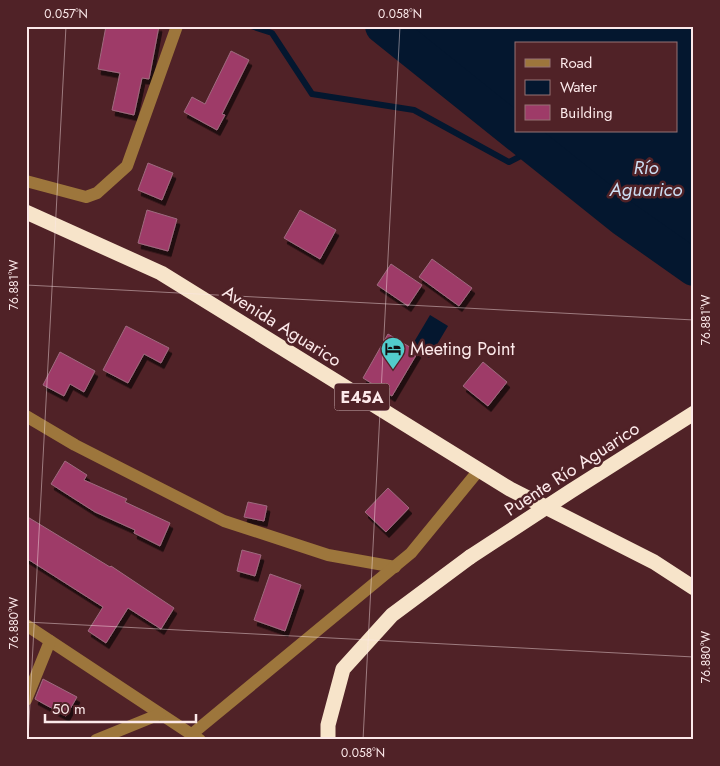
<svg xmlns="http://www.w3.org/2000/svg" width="720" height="766" font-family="Jost,sans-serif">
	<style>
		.water { fill: #04172f; fill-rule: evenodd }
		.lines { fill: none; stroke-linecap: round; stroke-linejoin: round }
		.stream { stroke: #04172f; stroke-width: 6 }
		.river { stroke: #04172f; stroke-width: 36 }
		.building { fill: #9e3b68; stroke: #9e6b7f; filter: url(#shadow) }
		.minor { stroke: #9d763c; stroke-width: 12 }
		.highway { stroke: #f7e4ca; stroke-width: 15 }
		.highway-bridge { stroke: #f7e4ca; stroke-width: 15 }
		.ticks { fill: none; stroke: #fce9ea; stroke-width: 1; stroke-opacity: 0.45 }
		.labels { text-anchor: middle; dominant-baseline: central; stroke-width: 5; stroke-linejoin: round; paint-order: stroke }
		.shield { fill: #502227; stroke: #c8adb0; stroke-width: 1 }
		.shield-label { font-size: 16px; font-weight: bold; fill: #fce9ea }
		.street-label { font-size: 18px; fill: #fce9ea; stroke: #502227 }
		.poi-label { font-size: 18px; fill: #fce9ea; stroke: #502227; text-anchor: start }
		.water-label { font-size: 19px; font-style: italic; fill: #ccddf2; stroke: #502227 }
		.neatline { fill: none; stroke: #fce9ea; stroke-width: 2 }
		.ticks-label { font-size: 12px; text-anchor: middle; fill: #fce9ea }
	</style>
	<defs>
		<filter id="shadow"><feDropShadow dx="3" dy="5.5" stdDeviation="0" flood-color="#0009"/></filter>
	</defs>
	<rect width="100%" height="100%" fill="#502227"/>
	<!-- water -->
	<g class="water">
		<path d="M383 26H694V268L623 218ZM516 44H676V131H516Z"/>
		<polygon points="430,315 448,326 429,358 411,347"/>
	</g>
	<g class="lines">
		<!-- stream -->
		<polyline class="stream" points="251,26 272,33 312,94 414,110 509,162 542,145"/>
		<!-- river -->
		<polyline class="river" points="383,26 623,218 694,268"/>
	</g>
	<!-- building -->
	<g class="building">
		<polygon points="106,26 159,26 149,79 142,78 134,115 112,110 120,73 98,69"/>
		<polygon points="231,51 249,60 222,114 225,115 217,130 184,112 192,97 205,104"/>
		<polygon points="148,163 173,173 162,200 138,190"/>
		<polygon points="147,210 177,219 168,251 138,243"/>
		<polygon points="300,210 336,230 320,259 284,238"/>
		<polygon points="432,259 472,288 459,306 419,277"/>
		<polygon points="391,264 422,285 408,306 377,285"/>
		<polygon points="126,326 169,348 161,363 144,354 128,383 103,370"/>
		<polygon points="388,334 418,352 392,396 363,378"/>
		<polygon points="60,352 95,371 84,392 70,384 64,396 43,385"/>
		<polygon points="483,362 507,382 488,406 463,386"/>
		<polygon points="65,461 87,475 84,480 127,499 125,502 170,523 160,546 134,533 135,530 95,512 51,484"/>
		<polygon points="388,488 409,508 386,532 365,512"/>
		<polygon points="248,502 267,506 264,521 244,517"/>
		<polygon points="26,516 110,567 111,566 174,608 161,629 128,608 106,643 88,631 103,607 26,558"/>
		<polygon points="242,550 261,555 255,576 237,571"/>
		<polygon points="270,574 301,585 285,631 254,620"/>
		<polygon points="43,679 77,697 66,716 35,699"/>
	</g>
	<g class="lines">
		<!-- minor -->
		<g class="minor">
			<polyline points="26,181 86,197 97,193 127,166 177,26"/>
			<polyline points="26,416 75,445 224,521 328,555 395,567"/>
			<polyline points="26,625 200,740"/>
			<polyline points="26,700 50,641"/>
			<polyline points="192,734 411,553 479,470"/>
			<polyline points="96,740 160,714"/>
		</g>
		<!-- highway -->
		<g class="highway">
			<polyline points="26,212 161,273 510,489 654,562 694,588"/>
			<polyline points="328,740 328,725 343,669 392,615 470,557"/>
		</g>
		<!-- highway-bridge -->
		<polyline class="highway-bridge" points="470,557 571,491 694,413"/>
	</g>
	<!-- ticks -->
	<path class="ticks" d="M26 285 694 320M26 622 694 657M28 740 66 26M363 740 400 26"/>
	<!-- icons -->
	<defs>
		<symbol id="hotel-pin" viewBox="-11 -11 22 30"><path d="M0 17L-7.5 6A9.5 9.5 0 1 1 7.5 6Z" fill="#52cdcc" stroke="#502227"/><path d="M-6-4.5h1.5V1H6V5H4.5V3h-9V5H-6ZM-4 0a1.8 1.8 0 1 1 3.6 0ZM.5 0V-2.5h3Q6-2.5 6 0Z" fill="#111"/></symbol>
	</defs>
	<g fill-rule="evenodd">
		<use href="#hotel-pin" x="379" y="335" width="28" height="38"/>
	</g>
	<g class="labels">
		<!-- shield labels -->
		<rect class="shield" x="334.5" y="383.5" width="55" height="27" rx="4"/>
		<g class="shield-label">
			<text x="362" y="397">E45A</text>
		</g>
		<!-- street labels -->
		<g class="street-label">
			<text transform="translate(282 326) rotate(32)">Avenida Aguarico</text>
			<text transform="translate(572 469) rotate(-33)">Puente Río Aguarico</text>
		</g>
		<!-- poi labels -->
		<g class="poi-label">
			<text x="410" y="349">Meeting Point</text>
		</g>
		<!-- water labels -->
		<g class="water-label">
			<text x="646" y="167">Río<tspan x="646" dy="22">Aguarico</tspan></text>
		</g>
	</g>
	<!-- border -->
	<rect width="720" height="766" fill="none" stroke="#502227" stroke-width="55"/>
	<!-- legend -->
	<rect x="515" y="42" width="162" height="90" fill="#502227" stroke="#957275"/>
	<rect x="525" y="59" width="25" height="8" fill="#9d763c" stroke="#957275"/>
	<text x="560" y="68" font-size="15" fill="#fce9ea">Road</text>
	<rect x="525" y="80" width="25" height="15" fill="#04172f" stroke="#957275"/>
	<text x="560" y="92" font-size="15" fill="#fce9ea">Water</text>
	<rect x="525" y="105" width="25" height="15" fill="#9e3b68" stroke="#957275"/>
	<text x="560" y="118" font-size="15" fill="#fce9ea">Building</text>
	<!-- scale -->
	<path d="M45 714v8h151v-8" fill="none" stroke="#fce9ea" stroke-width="2.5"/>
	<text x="52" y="714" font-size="15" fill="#fce9ea" stroke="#502227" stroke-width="4" paint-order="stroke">50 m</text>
	<rect x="28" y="28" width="664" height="710" class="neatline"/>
	<g class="ticks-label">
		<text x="66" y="18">0.057°N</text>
		<text x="400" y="18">0.058°N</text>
		<text transform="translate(14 285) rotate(-90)" y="4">76.881°W</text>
		<text transform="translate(706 320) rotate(-90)" y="4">76.881°W</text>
		<text transform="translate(14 623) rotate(-90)" y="4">76.880°W</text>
		<text transform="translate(706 657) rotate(-90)" y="4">76.880°W</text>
		<text x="363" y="757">0.058°N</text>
	</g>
</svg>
